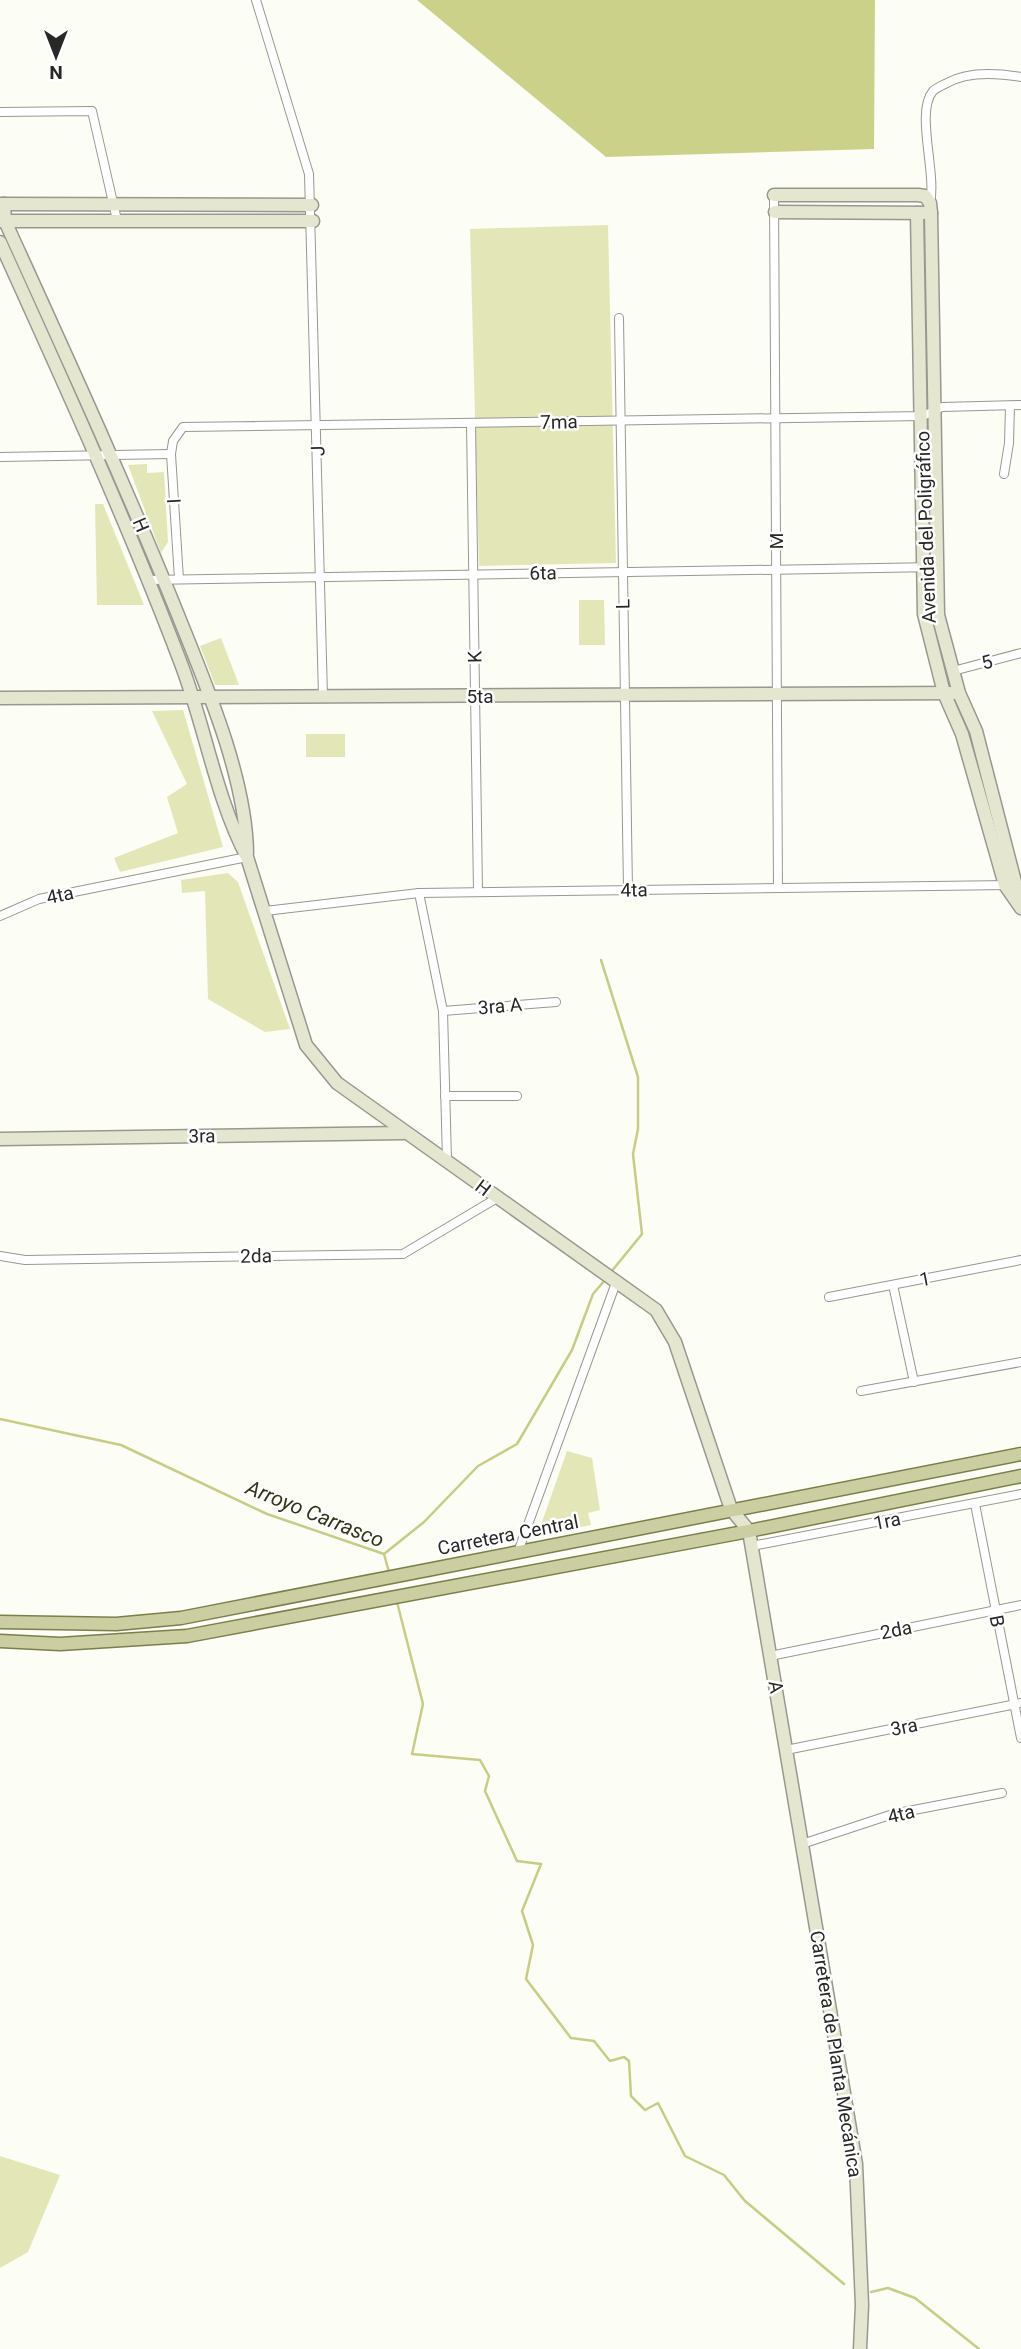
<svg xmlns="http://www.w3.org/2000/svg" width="1021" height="2349" font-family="Roboto,sans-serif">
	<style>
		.green { fill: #e3e7b8 }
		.forest { fill: #ccd18a }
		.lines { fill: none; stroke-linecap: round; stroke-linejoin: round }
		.stream { stroke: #c7cc86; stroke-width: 2.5 }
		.street-casing { stroke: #989891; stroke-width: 10 }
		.secondary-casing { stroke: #989891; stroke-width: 15 }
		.primary-casing { stroke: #7b7f4c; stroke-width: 15 }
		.street { stroke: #fff; stroke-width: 8 }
		.secondary { stroke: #e5e6cf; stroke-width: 12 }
		.primary { stroke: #cbcea0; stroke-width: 12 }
		.labels { text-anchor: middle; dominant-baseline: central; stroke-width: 5; stroke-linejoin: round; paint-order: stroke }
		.street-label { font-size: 19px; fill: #282926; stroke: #fff }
		.water-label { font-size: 21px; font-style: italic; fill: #323415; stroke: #fff }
	</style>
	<rect width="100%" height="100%" fill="#fcfdf4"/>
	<!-- green -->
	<g class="green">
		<polygon points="608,225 616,563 479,566 470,229"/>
		<polygon points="147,464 147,473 164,472 168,542 161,553 128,465"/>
		<polygon points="95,504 103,504 144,605 97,605"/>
		<polygon points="579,600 604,600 605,645 579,645"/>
		<polygon points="221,638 239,685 215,685 200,646"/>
		<polygon points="183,710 223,847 120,872 114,858 178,833 167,797 187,784 152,711"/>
		<rect x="306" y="734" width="39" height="23"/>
		<polygon points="228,873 238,882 290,1029 265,1032 208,999 205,891 182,893 181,880"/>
		<polygon points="567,1451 592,1458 600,1510 588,1513 591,1525 537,1536"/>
		<polygon points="0,2156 60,2175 28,2252 0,2268"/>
	</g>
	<!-- forest -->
	<polygon class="forest" points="417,0 875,0 874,149 606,157"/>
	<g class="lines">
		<!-- stream -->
		<g class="stream">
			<polyline points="601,960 638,1077 638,1129 633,1154 642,1234 611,1272"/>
			<polyline points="0,1419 121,1445 267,1514 384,1554 389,1572"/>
			<polyline points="384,1554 424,1522 478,1466 517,1444 572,1350 593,1294 605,1280"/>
			<polyline points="397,1602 423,1704 412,1754 480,1760 489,1776 485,1791 517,1861 541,1864 522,1911 533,1945 526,1979 571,2038 594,2041 610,2061 624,2057 629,2061 631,2096 645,2110 658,2103 685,2156 724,2175 745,2201 844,2284"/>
			<polyline points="871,2292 888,2288 915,2298 979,2349"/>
		</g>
		<defs>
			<g id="street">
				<polyline points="256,0 309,174 323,696"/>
				<polyline points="0,112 92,111 117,220"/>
				<polyline points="774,195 778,888"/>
				<path d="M930 203C937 173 915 112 933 91 936 88 943 85 947 83 968 71 997 73 1021 77"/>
				<polyline points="619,318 628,890"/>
				<polyline points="471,423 478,892"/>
				<polyline points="0,457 171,454"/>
				<polyline points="1004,474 1009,443 1010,406"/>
				<polyline points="179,579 171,454 173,441 183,427 923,416 942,407 1021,405"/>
				<polyline points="148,580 937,567"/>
				<polyline points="953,671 1021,653"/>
				<polyline points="419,893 443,1011 447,1160"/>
				<polyline points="265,911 419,893 1009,885"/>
				<polyline points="0,916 39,899 247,857"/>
				<polyline points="443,1011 556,1002"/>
				<polyline points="445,1096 517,1096"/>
				<polyline points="0,1256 25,1260 403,1254 497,1198"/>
				<polyline points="893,1285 914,1382"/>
				<polyline points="829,1297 1021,1260"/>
				<polyline points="861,1391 1021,1362"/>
				<polyline points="975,1504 1021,1738"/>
				<polyline points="752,1546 1021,1494"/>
				<polyline points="518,1552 617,1280"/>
				<polyline points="770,1656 1021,1605"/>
				<polyline points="786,1750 1021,1703"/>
				<polyline points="802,1844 893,1814 1002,1793"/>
			</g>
			<g id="secondary">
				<polyline points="774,195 918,195 925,196 930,203 931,213 775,212"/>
				<polyline points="0,204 312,205"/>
				<path d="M4 204 5 221C64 351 124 481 178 615 206 685 246 777 247 853"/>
				<polyline points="917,213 924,614 944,693 962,734 1005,885 1021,908"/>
				<polyline points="931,213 938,615 959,693 976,731 1021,905"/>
				<polyline points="0,221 313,221"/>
				<path d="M0 242C63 381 126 519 180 661 205 725 215 796 247 857L306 1045 337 1083 656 1310 675 1342 731 1509 749 1531 856 2164 862 2305 860 2349"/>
				<polyline points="0,698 959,693"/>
				<polyline points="0,1139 403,1133"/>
			</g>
			<g id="primary">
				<polyline points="0,1622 116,1624 181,1618 1021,1454"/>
				<polyline points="0,1641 60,1644 187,1636 749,1531 1021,1476"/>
			</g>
		</defs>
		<!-- street casing -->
		<use href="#street" class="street-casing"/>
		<!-- secondary casing -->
		<use href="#secondary" class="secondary-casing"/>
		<!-- primary casing -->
		<use href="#primary" class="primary-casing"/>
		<!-- street -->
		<use href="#street" class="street"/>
		<!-- secondary -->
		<use href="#secondary" class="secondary"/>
		<!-- primary -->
		<use href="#primary" class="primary"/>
	</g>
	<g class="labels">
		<!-- street labels -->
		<g class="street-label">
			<text transform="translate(559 422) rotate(-1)">7ma</text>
			<text transform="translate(318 451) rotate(-91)">J</text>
			<text transform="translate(174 501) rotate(-93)">I</text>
			<text transform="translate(141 525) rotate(67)">H</text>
			<text transform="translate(926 527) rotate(-92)">Avenida del Poligráfico</text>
			<text transform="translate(776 541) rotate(-90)">M</text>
			<text transform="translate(543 573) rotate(-1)">6ta</text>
			<text transform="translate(623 604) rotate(-91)">L</text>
			<text transform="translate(475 657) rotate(-91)">K</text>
			<text transform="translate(987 662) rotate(-15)">5</text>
			<text x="480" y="696">5ta</text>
			<text transform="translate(634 890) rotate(-1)">4ta</text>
			<text transform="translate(60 895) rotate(-12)">4ta</text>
			<text transform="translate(500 1006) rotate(-5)">3ra A</text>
			<text transform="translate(202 1136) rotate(-1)">3ra</text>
			<text transform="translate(483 1188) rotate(37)">H</text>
			<text transform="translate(256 1256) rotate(-1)">2da</text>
			<text transform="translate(925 1279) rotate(-11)">1</text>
			<text transform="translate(887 1521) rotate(-11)">1ra</text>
			<text transform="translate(508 1535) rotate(-11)">Carretera Central</text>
			<text transform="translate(997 1621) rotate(79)">B</text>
			<text transform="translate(896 1630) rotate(-11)">2da</text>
			<text transform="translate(776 1687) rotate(80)">A</text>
			<text transform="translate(904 1727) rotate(-11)">3ra</text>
			<text transform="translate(901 1814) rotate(-13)">4ta</text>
			<text transform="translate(836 2054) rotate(81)">Carretera de Planta Mecánica</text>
		</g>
		<!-- water labels -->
		<g class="water-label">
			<text transform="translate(315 1514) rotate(22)">Arroyo Carrasco</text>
		</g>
	</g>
	<!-- north arrow -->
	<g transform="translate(56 56) rotate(180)" stroke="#ffffff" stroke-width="5" paint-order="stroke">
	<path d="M0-5L12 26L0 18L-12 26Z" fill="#282926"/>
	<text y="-10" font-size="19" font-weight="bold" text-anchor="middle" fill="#282926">N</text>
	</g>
</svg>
